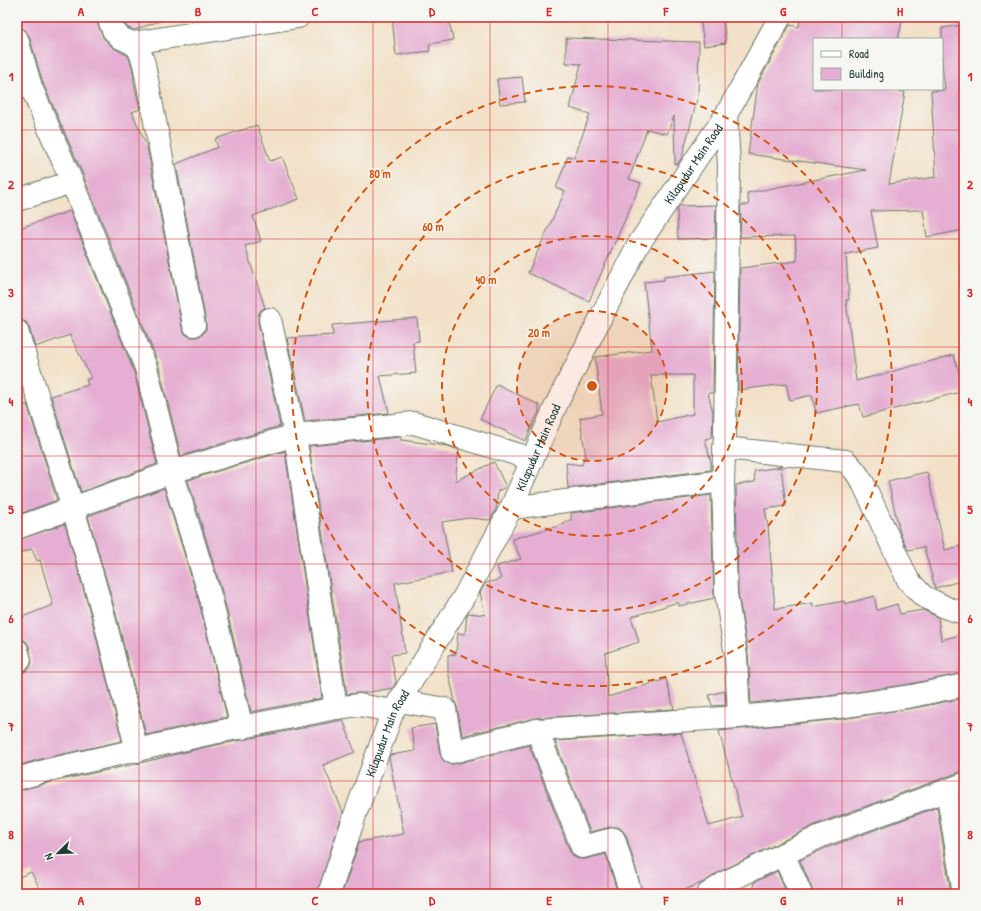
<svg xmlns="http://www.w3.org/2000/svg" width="981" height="911" font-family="'Patrick Hand',sans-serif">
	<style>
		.building { fill: #e5aed2; fill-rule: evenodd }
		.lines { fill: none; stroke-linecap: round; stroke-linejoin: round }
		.minor-casing { stroke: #697668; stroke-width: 24 }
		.minor { stroke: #fff; stroke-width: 22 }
		.grid { fill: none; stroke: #d62828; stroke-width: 1; stroke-opacity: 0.55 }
		.ring { fill: none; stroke: #d45610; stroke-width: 2; stroke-dasharray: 7 5 }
		.labels { text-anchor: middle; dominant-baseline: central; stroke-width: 3; stroke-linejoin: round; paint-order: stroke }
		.street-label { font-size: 13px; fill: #1f3d34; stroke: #f6f6f2 }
		.centre { fill: #d45610; stroke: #f6f6f2; stroke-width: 2 }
		.ring-label { font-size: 12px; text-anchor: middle; font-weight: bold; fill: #d45610; stroke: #f6f6f2; stroke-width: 3; stroke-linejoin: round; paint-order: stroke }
		.neatline { fill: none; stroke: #d62828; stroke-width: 1.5 }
		.grid-label { font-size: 13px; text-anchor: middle; font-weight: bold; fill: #d62828 }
	</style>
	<rect width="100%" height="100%" fill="#f6f6f2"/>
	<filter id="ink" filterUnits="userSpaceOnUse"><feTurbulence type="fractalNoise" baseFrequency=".025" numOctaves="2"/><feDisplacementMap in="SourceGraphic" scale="8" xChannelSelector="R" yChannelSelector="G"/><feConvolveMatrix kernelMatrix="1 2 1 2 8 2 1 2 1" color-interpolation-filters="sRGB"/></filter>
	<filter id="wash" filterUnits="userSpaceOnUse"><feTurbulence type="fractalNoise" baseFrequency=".012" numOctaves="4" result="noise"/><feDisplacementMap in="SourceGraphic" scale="16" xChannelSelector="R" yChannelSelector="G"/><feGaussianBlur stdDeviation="0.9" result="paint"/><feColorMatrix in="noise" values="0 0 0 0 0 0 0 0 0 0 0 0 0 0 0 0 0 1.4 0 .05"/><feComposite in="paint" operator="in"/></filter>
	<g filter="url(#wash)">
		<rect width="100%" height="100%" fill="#f2e1c8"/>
		<g id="blocks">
			<!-- building -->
			<g class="building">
				<polygon points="17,17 96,17 96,21 104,39 112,47 128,56 132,67 134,78 133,78 140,109 132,112 147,147 182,327 184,333 190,337 196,337 202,335 206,329 206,323 176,164 218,147 215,139 257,125 270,161 282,157 299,199 253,216 261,241 245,246 265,308 261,310 258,315 258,322 280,426 181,456 158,363 84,177 43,83 29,36 25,30 17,27"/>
				<polygon points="121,17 165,17 165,19 134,30 128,28 124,23"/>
				<polygon points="392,17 448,17 453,40 429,44 430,51 396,55"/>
				<polygon points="700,17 723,17 726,43 704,46"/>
				<polygon points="800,17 903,17 898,39 814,39 814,89 887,89 905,92 889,184 936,177 931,91 945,90 942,63 942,28 964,25 964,65 962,65 964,106 964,230 927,237 923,210 871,211 878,248 846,254 849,300 846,300 856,381 954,355 964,391 863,417 859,404 816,413 812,395 790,400 786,384 738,390 740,268 797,261 795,236 740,237 741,205 749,205 747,193 866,170 748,154 758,83 790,25 799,27"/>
				<polygon points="566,38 699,42 698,96 682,157 678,164 675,164 674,116 667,134 647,129 629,179 641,183 589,301 528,273 565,191 556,188 568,156 574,158 590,114 570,108 581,64 566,63"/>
				<polygon points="522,77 525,102 500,104 497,79"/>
				<polygon points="716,205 715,238 678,239 677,210 679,206"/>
				<polygon points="70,211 134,372 157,464 81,492 51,396 88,385 86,380 91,378 70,335 35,347 29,327 26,322 17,319 17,229"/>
				<path d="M715 271 713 393H708L713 412 712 437 705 439 711 462V470L568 488 566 463 582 465 584 458H586L580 418 602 414 595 357 652 350 644 282 664 280V277ZM651 375H693V414L657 422Z"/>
				<polygon points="417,318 419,341 413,342 416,373 380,376 389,413 305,421 287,338 333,335 332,325"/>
				<polygon points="497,384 539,405 539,412 525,441 480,419"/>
				<polygon points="27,404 57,500 17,515 17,408"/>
				<polygon points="400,437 401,440 448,446 459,450 455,481 494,462 506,487 498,491 496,510 490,520 469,518 442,522 452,572 395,583 405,653 391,655 396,682 393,688 365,693 358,693 347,694 309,446"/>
				<polygon points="285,451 322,698 251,712 223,595 188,480"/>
				<polygon points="781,467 786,506 765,509 768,526 775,609 813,603 813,607 844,601 845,604 874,596 877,610 897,604 900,614 923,610 938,617 941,640 964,634 964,673 910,684 837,695 751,703 748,654 738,593 736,485 755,482 754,471"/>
				<polygon points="927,472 945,550 960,546 964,562 964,580 935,588 924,547 908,550 900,533 888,481"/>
				<polygon points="164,488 199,602 227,717 146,735 115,610 88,516"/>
				<polygon points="711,495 714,598 679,606 678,602 631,617 639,642 605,653 608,697 666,679 674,709 536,718 462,736 457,707 455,701 448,671 448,655 456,654 458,633 465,634 467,615 469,613 485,615 480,592 486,583 501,579 497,566 521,559 512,539 565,524 564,522 571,520 571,513"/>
				<polygon points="65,524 91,616 122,741 45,758 17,766 17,673 24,672 29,669 32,662 29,646 26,641 20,638 17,638 17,619 53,605 40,560 37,561 32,549 17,554 17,540"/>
				<polygon points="725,691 726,705 712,706 709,695"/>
				<polygon points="964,698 964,772 960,772 817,824 721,871 704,882 674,894 643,894 626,835 622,830 618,827 611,827 590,832 555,741 681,733 709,826 742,817 719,731 841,719 914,708"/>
				<polygon points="343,720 355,752 323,765 343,812 317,894 43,894 31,872 17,878 17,791 51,782 140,763 206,747"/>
				<polygon points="435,724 440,754 443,760 449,764 455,764 529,745 570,852 574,857 579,859 585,859 606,854 618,894 342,894 359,842 404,834 389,757 390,755 415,751 411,728"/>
				<polygon points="937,807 951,894 813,894 812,889 800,860 826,848"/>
				<polygon points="777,871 787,894 756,894 753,883"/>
			</g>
		</g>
	</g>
	<g filter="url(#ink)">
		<use href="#blocks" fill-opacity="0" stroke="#697668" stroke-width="1"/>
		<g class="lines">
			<defs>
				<g id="minor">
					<polyline points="108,17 113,30 121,38 132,43 139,49 144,64 194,325"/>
					<polyline points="17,39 31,87 72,182 146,368 172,472 211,599 242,728"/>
					<polyline points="132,43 298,17"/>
					<polyline points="726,115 729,165 725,432 723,481 726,594 736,656 739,717 839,707 912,696 964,685"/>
					<polyline points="17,200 72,182"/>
					<polyline points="270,319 295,435 336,708"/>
					<polyline points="17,331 73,508 103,613 137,751"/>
					<polyline points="724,448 846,461 855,471 863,483 908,580 923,596 947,608 964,613"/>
					<polyline points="511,508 723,481"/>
					<polyline points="17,528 172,472 295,435 414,423 532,459"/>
					<polyline points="17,650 20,660 17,661"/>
					<polyline points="400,701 445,709 452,752 537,730 739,717"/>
					<polyline points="537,730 582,847 614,839 631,894"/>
					<polyline points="17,779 48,770 203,735 336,708 359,705 393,711"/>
					<polyline points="947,790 964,894"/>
					<polyline points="783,854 801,894"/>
					<path id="s1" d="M329 894 355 815 393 711 465 595 511 508 557 403 638 245 726 115 780 17"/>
					<polyline points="708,894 726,882 821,836 964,784"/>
				</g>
			</defs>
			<!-- minor casing -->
			<use href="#minor" class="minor-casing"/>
			<!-- minor -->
			<use href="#minor" class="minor"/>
		</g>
	</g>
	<!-- grid -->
	<path class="grid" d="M139 17V894M256 17V894M373 17V894M490 17V894M608 17V894M725 17V894M842 17V39M842 89V894M17 130H964M17 239H964M17 347H964M17 456H964M17 564H964M17 672H964M17 781H964"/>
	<!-- distance rings -->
	<circle cx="592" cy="386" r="75" fill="#d45610" fill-opacity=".12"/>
	<g class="ring">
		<circle cx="592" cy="386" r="75"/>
		<circle cx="592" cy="386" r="150"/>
		<circle cx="592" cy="386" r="225"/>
		<circle cx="592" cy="386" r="300"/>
	</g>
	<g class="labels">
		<!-- street labels -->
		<g class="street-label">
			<text stroke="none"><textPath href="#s1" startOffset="819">Kilapudur Main Road</textPath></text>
			<text stroke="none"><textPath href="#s1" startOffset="495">Kilapudur Main Road</textPath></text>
			<text stroke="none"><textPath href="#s1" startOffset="171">Kilapudur Main Road</textPath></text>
		</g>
	</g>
	<circle cx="592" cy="386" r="6" class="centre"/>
	<g class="ring-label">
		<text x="380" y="178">80 m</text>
		<text x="433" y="231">60 m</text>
		<text x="486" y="284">40 m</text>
		<text x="539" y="337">20 m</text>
	</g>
	<!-- margin -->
	<rect width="981" height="911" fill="none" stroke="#f6f6f2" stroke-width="44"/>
	<!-- legend -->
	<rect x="813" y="38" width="130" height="52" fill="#f6f6f2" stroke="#a0aca6"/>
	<rect x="821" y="51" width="20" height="6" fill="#ffffff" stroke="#a0aca6"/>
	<text x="849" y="58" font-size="12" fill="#1f3d34">Road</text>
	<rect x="821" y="68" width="20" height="12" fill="#e5aed2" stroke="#a0aca6"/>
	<text x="849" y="78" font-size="12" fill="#1f3d34">Building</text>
	<!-- north arrow -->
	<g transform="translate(58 853) rotate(247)" stroke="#f6f6f2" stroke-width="3" paint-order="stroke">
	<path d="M0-3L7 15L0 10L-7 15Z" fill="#1f3d34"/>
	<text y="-6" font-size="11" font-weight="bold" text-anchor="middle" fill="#1f3d34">N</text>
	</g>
	<rect x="22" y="22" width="937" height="867" class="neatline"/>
	<g class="grid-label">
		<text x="81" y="16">A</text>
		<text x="198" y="16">B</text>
		<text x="315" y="16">C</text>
		<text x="432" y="16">D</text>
		<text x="549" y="16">E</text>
		<text x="666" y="16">F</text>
		<text x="783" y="16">G</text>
		<text x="900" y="16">H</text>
		<text x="11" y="81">1</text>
		<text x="970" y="81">1</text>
		<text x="11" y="189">2</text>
		<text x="970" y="189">2</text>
		<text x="11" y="297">3</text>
		<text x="970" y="297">3</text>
		<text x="11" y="406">4</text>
		<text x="970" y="406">4</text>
		<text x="11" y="514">5</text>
		<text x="970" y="514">5</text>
		<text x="11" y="623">6</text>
		<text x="970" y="623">6</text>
		<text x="11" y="731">7</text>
		<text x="970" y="731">7</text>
		<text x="11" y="839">8</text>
		<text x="970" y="839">8</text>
		<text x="81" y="905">A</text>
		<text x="198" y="905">B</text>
		<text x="315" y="905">C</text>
		<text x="432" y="905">D</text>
		<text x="549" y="905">E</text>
		<text x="666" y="905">F</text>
		<text x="783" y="905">G</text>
		<text x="900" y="905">H</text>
	</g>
</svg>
